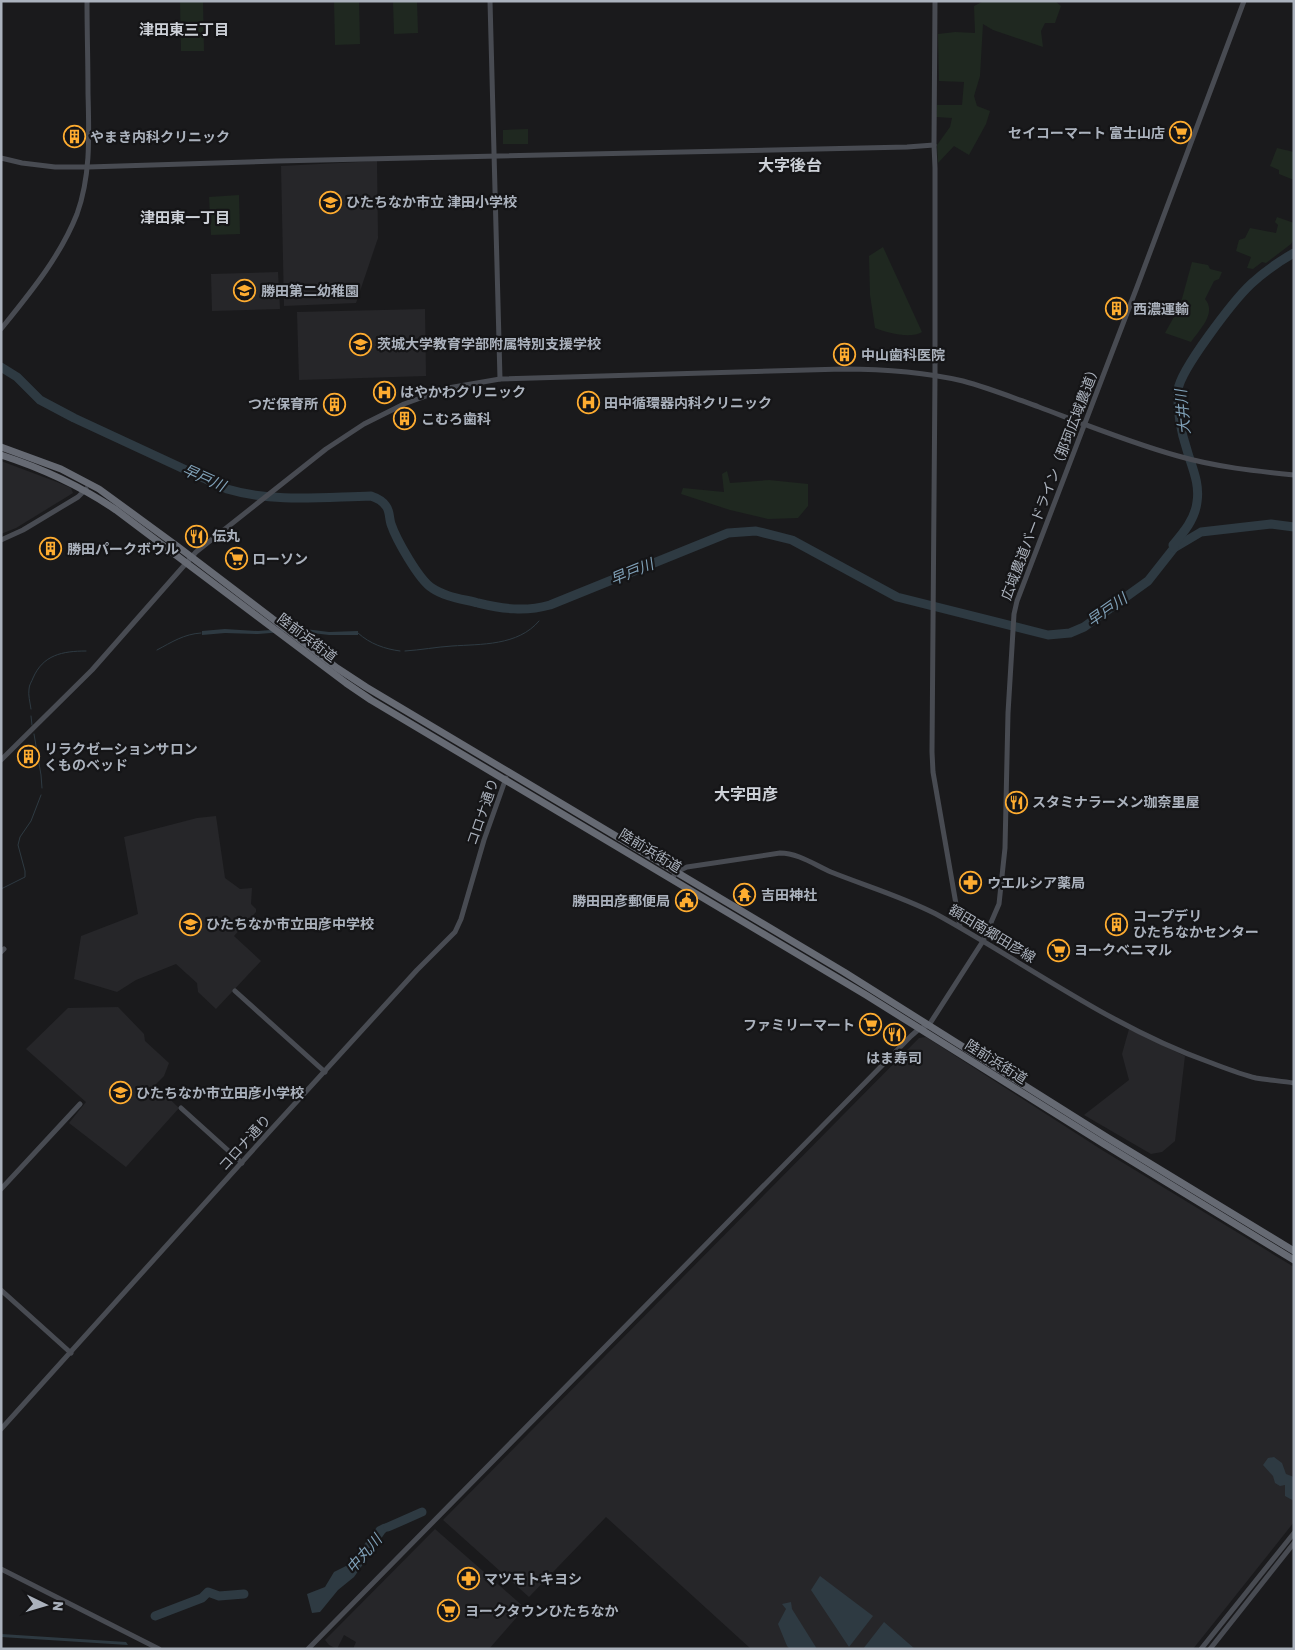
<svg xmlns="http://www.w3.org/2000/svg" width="1295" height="1650" font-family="Rubik,'Noto Sans JP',sans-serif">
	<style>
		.built { fill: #262629 }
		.green { fill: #1f2820 }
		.water { fill: #2e3a42 }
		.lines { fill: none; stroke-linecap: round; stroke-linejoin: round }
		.stream { stroke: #2e3a42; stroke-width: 1 }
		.river { stroke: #2e3a42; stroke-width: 9 }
		.secondary { stroke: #484b52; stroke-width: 5 }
		.highway { stroke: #666a73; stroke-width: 7 }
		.labels { text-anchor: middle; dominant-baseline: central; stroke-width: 4.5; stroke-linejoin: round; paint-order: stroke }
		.poi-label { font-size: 14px; font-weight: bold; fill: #abb2bd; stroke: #151517; text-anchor: start }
		.street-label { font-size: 14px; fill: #abb2bd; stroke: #151517 }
		.neighbourhood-label { font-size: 15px; font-weight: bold; fill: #cdd1d8; stroke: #151517 }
		.water-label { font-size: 15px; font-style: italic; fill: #81a2b9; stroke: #151517 }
		.quarter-label { font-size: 16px; font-weight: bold; fill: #cdd1d8; stroke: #151517 }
	</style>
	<rect width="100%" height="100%" fill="#1a1a1c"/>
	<!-- built -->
	<g class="built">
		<polygon points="377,161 378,238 356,303 284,306 281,166"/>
		<polygon points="278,272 280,309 212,311 211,274"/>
		<polygon points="425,309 426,376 299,380 297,312"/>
		<polygon points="1,461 57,482 71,488 73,493 16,528 1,534"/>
		<polygon points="216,816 225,878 240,889 252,888 251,904 256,909 256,912 234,936 261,961 216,1009 198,992 197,983 176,964 136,980 117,992 74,979 81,936 138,914 124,837 197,818"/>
		<polygon points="118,1007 144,1034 145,1041 169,1063 164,1076 155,1085 179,1108 126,1167 69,1123 86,1102 26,1049 68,1008"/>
		<polygon points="1129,1029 1185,1056 1175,1141 1162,1152 1151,1154 1084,1115 1129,1080 1122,1054"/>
		<polygon points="926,1037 1102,1150 1294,1267 1294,1522 1193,1649 751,1649 606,1517 529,1597 443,1520 919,1038"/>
		<polygon points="435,1529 525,1608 489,1649 353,1649 356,1642 344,1635 337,1649 329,1645 325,1640"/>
	</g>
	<!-- green -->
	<g class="green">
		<polygon points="180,1 203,1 204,51 181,51"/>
		<polygon points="334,1 359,1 360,44 335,45"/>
		<polygon points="393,1 417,1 418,33 394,34"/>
		<polygon points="984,1 1055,1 1061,6 1055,23 1045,23 1041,31 1043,47 993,30 983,24 980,76 974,96 977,106 990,111 986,124 969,155 954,146 938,163 937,145 950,127 952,118 936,117 937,105 962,105 964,82 939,81 938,34 955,32 975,33 974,6"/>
		<polygon points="528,129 528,144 503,144 503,130"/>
		<polygon points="1277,148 1294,152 1294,180 1279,174 1279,170 1270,166"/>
		<polygon points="239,195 240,234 211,235 209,197"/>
		<polygon points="1277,217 1294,223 1294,239 1291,244 1266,263 1262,262 1253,269 1247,268 1251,257 1236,251 1239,240 1245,238 1250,228 1276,233 1278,225 1275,222"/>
		<path d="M883 247 922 332C911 339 887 333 875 328L870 295 869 256Z"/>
		<path d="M1192 262 1208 265 1210 269 1222 272 1219 279 1214 281 1205 299C1217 313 1200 329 1191 342L1165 333 1180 306Z"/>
		<polygon points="727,471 730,483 769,480 808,484 808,506 798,518 768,519 730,510 681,494 683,488 724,492 722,474"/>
	</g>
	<!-- water -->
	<g class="water">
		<polygon points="297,628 329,632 358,631 358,635 329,635 296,631 258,634 225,633 202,635 202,631 225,629 258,631"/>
		<polygon points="1274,1457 1282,1463 1286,1474 1294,1477 1294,1501 1285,1496 1285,1485 1280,1486 1275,1483 1273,1476 1263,1465 1268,1458"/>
		<polygon points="392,1522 398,1522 385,1533 354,1577 338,1590 320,1612 312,1613 307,1594 325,1587 334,1572 350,1564 377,1527 383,1524"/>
		<polygon points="820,1576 873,1616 849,1647 811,1590"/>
		<polygon points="791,1602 792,1609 817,1649 790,1649 787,1646 778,1624 786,1609 782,1604"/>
		<polygon points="884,1622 915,1649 863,1649"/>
		<polygon points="1,1634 126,1642 128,1645 1,1637"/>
	</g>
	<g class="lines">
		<!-- stream -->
		<g class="stream">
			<path d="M358 633C370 644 385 649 400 651"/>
			<path d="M157 650C172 642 184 634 201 633"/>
			<path d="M405 651C421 650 436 647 452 646 481 644 518 646 539 621"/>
			<path d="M31 709C30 702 28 695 29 689 29 685 32 681 33 678 43 655 62 651 86 651"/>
			<polyline points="31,716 32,725"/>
			<polyline points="34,734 41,775 42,788"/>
			<polyline points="1,889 25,877 25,871 18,845 20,837 31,821 41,795"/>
		</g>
		<!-- river -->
		<g class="river">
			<path d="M1 367 17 377 40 400 74 418 227 489C274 503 323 497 371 496 377 498 382 500 386 506 390 511 389 518 391 524 396 539 419 580 432 588 445 597 463 599 478 603 503 609 525 612 550 605L728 533 756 531 792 540 897 597 1048 635 1070 633 1084 627 1148 581 1174 548 1201 532 1271 524 1294 527"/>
			<path d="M1174 548 1173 545C1184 532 1195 519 1197 502 1200 483 1192 468 1187 450 1181 432 1177 410 1178 390 1180 370 1234 300 1251 284 1264 272 1278 262 1294 253"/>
			<polyline points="388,1527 422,1512"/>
			<polyline points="155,1616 202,1598 208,1592 219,1596 244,1594"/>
		</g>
		<!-- secondary -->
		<g class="secondary">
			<polyline points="490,1 500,379"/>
			<polyline points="935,1 934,145 935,168 935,375 932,752 933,772 960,927"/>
			<polyline points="1,158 22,163 55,167 88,167 277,161 907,147 934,145"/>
			<path d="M1 329C30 293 60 257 77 214 91 175 89 134 88 93 88 62 87 32 87 1"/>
			<polyline points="1,540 23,530 78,497 86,489"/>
			<path d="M1 760 92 670 196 552 326 449 364 424 404 404 448 388 500 379 843 369C884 369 924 372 963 381 989 388 1014 398 1039 407 1084 424 1131 443 1178 456 1216 467 1255 471 1294 475"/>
			<path d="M672 879 676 872 687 867 780 853C798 853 815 865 831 872 866 886 903 897 936 914 1027 964 1111 1027 1209 1062 1225 1068 1240 1074 1256 1078 1268 1080 1281 1081 1294 1083"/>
			<polyline points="1,952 4,949"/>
			<polyline points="235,991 325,1072"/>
			<polyline points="181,1108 242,1163"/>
			<polyline points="1,1189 80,1104"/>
			<polyline points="1,1290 71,1353"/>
			<polyline points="1,1429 269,1132 417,970 455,932 461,919 484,840 506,778"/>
			<polyline points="1,1569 159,1649"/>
			<polyline points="308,1649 911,1036 919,1029 929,1025 983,941 999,904 1005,848 1008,713 1014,614 1017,601 1137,287 1244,1"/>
			<polyline points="1201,1649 1294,1533"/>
			<polyline points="1210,1649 1294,1543"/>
		</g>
		<!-- highway -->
		<g class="highway">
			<polyline points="1,447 61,469 99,489 177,546 337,668 366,687 844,972 1108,1138 1294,1251"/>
			<path d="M1 455C44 469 79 485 116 510L346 683 371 700 866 995 1104 1144 1294 1260"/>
		</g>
	</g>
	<!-- icons -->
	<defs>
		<symbol id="supermarket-ring" viewBox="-11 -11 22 22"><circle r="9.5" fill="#151517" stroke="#feac30" stroke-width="1.5"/><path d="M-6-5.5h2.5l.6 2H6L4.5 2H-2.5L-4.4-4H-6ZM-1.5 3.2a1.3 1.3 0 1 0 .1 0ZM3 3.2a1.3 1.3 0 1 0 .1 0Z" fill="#feac30"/></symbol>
		<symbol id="building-ring" viewBox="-11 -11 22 22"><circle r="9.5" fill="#151517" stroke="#feac30" stroke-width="1.5"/><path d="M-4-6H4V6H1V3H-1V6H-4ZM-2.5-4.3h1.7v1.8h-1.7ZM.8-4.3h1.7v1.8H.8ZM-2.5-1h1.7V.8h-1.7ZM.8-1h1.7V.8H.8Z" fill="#feac30"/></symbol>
		<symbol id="school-ring" viewBox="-11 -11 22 22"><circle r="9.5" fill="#151517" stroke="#feac30" stroke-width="1.5"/><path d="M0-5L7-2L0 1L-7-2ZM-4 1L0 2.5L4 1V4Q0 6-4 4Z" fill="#feac30"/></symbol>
		<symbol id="hospital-ring" viewBox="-11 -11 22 22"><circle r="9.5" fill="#151517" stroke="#feac30" stroke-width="1.5"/><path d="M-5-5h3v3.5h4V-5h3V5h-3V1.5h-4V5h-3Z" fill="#feac30"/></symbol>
		<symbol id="restaurant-ring" viewBox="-11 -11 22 22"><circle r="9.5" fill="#151517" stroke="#feac30" stroke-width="1.5"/><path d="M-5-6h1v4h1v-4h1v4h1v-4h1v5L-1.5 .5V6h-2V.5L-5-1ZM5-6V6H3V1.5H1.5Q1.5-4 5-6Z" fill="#feac30"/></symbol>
		<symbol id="pharmacy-ring" viewBox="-11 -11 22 22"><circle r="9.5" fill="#151517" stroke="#feac30" stroke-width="1.5"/><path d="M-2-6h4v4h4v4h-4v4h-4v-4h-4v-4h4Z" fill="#feac30"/></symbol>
		<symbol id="temple-ring" viewBox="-11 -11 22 22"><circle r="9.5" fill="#151517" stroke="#feac30" stroke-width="1.5"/><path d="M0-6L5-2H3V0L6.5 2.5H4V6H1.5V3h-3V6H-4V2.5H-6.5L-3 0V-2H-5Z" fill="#feac30"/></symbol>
		<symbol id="civic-ring" viewBox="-11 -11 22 22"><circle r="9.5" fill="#151517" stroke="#feac30" stroke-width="1.5"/><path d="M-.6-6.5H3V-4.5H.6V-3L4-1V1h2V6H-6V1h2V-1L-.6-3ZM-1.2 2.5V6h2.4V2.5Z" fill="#feac30"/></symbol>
	</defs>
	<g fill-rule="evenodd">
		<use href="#supermarket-ring" x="1168" y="120" width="25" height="25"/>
		<use href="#building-ring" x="62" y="124" width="25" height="25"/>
		<use href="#school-ring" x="318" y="190" width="25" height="25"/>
		<use href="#school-ring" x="232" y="278" width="25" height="25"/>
		<use href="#building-ring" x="1104" y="296" width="25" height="25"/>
		<use href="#school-ring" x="348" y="332" width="25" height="25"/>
		<use href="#building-ring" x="832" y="342" width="25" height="25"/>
		<use href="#hospital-ring" x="372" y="380" width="25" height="25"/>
		<use href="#hospital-ring" x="576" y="390" width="25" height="25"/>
		<use href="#building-ring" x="322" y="392" width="25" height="25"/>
		<use href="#building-ring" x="392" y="406" width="25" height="25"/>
		<use href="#restaurant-ring" x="184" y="524" width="25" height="25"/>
		<use href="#building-ring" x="38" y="536" width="25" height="25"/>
		<use href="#supermarket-ring" x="224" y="546" width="25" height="25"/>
		<use href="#building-ring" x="16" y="744" width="25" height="25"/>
		<use href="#restaurant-ring" x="1004" y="790" width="25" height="25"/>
		<use href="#pharmacy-ring" x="958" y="870" width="25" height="25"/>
		<use href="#temple-ring" x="732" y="882" width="25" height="25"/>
		<use href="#civic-ring" x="674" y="888" width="25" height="25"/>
		<use href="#school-ring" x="178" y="912" width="25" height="25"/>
		<use href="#building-ring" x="1104" y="912" width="25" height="25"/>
		<use href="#supermarket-ring" x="1046" y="938" width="25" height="25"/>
		<use href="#supermarket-ring" x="858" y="1012" width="25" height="25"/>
		<use href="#restaurant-ring" x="882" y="1022" width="25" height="25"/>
		<use href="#school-ring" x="108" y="1080" width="25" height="25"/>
		<use href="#pharmacy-ring" x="456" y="1566" width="25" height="25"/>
		<use href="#supermarket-ring" x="436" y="1598" width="25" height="25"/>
	</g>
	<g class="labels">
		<!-- poi labels -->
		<g class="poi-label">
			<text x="1165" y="133" text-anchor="end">セイコーマート 富士山店</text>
			<text x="90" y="137">やまき内科クリニック</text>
			<text x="346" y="202">ひたちなか市立 津田小学校</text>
			<text x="261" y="291">勝田第二幼稚園</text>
			<text x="1133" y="309">西濃運輸</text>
			<text x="377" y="344">茨城大学教育学部附属特別支援学校</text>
			<text x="861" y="355">中山歯科医院</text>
			<text x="400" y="392">はやかわクリニック</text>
			<text x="604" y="403">田中循環器内科クリニック</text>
			<text x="318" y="404" text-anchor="end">つだ保育所</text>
			<text x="421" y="419">こむろ歯科</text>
			<text x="212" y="536">伝丸</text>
			<text x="67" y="549">勝田パークボウル</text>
			<text x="252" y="559">ローソン</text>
			<text x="44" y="749">リラクゼーションサロン<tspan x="44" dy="16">くものベッド</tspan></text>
			<text x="1032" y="802">スタミナラーメン珈奈里屋</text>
			<text x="987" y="883">ウエルシア薬局</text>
			<text x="761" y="895">吉田神社</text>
			<text x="670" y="901" text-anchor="end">勝田田彦郵便局</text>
			<text x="1133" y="916">コープデリ<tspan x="1133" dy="16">ひたちなかセンター</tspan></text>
			<text x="206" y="924">ひたちなか市立田彦中学校</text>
			<text x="1074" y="950">ヨークベニマル</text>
			<text x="855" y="1025" text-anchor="end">ファミリーマート</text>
			<text x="894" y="1058" text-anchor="middle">はま寿司</text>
			<text x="136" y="1093">ひたちなか市立田彦小学校</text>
			<text x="484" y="1579">マツモトキヨシ</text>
			<text x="465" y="1611">ヨークタウンひたちなか</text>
		</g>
		<!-- street labels -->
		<g class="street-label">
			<text transform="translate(1051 482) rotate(-69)">広域農道バードライン（那珂広域農道）</text>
			<text transform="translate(307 638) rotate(37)">陸前浜街道</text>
			<text transform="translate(483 812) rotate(-71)">コロナ通り</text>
			<text transform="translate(650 851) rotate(31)">陸前浜街道</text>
			<text transform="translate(992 934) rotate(31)">額田南郷田彦線</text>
			<text transform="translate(996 1062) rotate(32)">陸前浜街道</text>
			<text transform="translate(245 1143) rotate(-48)">コロナ通り</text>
		</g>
		<!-- neighbourhood labels -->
		<g class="neighbourhood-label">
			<text x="184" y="30">津田東三丁目</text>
			<text x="185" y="218">津田東一丁目</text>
		</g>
		<!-- water labels -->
		<g class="water-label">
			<text transform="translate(1183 412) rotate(-95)">大井川</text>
			<text transform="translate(204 478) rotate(24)">早戸川</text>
			<text transform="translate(632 572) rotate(-22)">早戸川</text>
			<text transform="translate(1107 610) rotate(-35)">早戸川</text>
			<text transform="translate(364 1554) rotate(-49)">中丸川</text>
		</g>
		<!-- quarter labels -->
		<g class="quarter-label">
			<text x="790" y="165">大字後台</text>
			<text x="746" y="794">大字田彦</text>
		</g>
	</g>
	<!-- border -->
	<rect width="1295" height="1650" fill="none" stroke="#abb2bd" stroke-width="5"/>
	<!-- north arrow -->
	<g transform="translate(45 1605) rotate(95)" stroke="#151517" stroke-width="4" paint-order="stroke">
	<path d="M0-4L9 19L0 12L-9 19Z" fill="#abb2bd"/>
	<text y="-8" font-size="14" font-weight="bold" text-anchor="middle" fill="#abb2bd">N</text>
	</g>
</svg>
